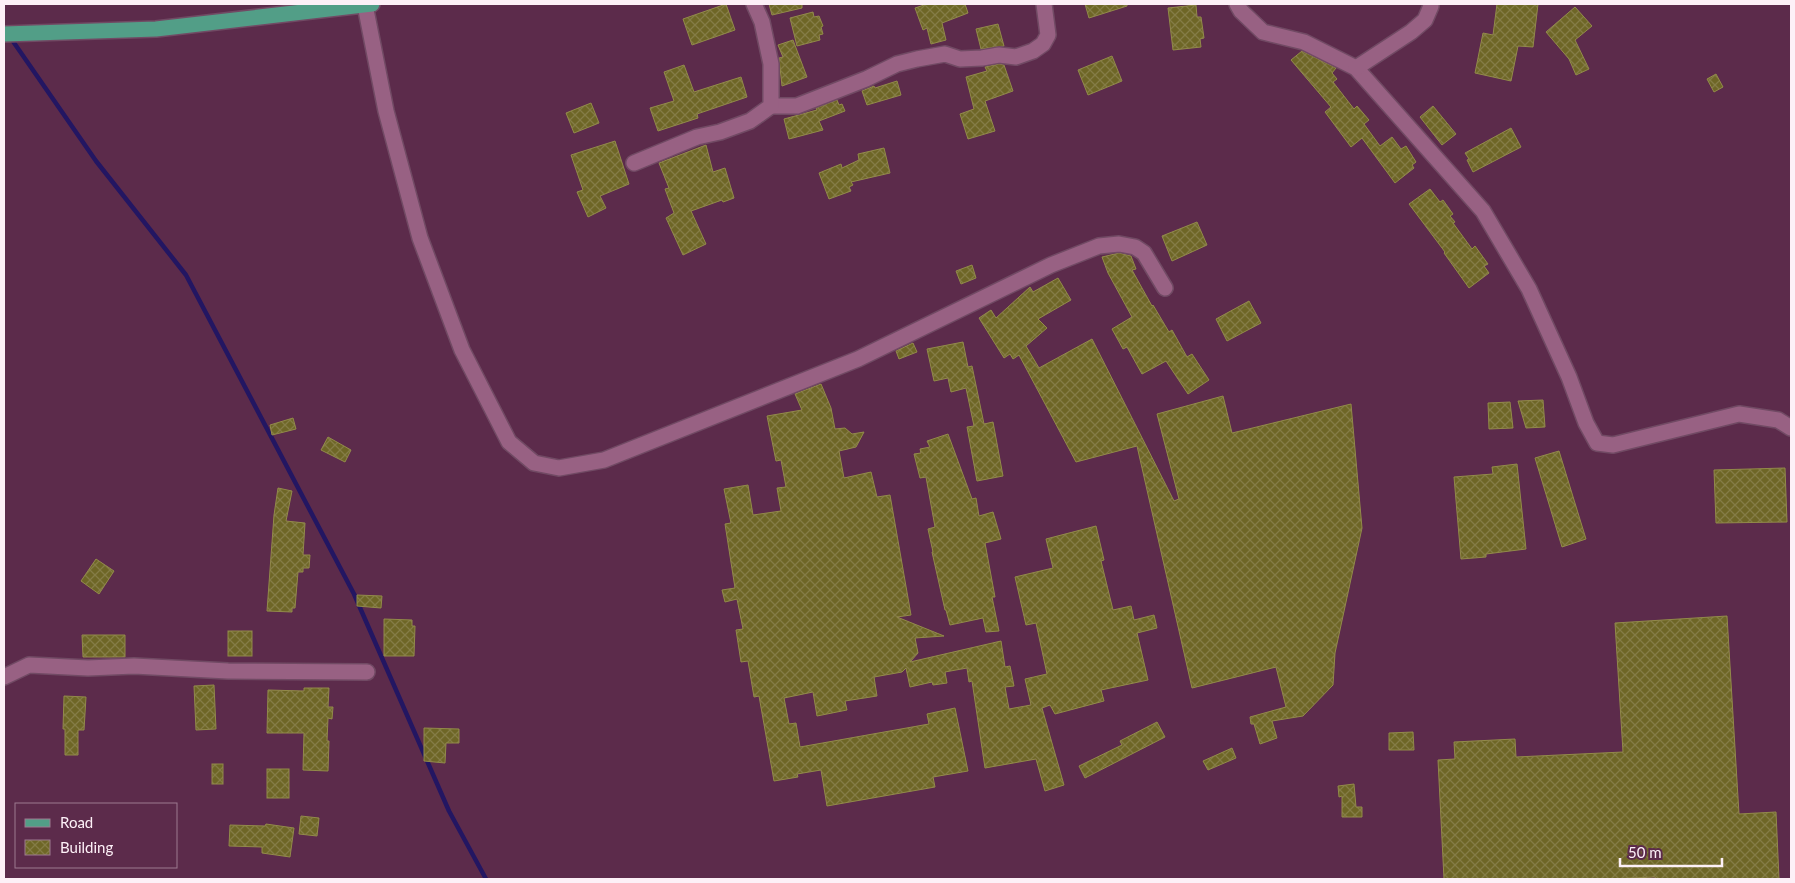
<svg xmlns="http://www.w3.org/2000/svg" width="1795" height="883" font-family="Lato,sans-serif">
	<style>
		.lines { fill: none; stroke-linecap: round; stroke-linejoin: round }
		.stream { stroke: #231662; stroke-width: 4.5 }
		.building { fill: url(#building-cross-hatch); stroke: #928a4a }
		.minor-casing { stroke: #714a64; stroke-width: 18 }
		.major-casing { stroke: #714a64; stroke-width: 18 }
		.minor { stroke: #986183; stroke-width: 15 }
		.major { stroke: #529e87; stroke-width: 15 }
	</style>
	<defs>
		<pattern id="building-cross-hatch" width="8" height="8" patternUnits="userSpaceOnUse" patternTransform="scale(1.25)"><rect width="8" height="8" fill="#6e6626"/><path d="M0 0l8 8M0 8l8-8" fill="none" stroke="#847c46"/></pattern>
	</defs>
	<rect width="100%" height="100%" fill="#5c2b4b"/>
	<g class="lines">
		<!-- stream -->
		<polyline class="stream" points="10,37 96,161 186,275 354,594 449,811 486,879"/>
	</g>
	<!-- building -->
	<g class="building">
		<polygon points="726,4 735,30 692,45 683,19"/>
		<polygon points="769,4 802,4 802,8 772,15"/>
		<polygon points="927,4 965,4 968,13 942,23 946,40 931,44 927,28 923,30 915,8"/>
		<polygon points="1085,4 1127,4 1127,6 1089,18"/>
		<polygon points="1497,4 1538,4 1533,47 1518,46 1511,81 1475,73 1483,33 1493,35"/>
		<polygon points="1196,5 1197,17 1201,17 1204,38 1200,39 1201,47 1173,50 1168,8"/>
		<polygon points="1575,7 1592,26 1575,40 1589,69 1576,75 1569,59 1546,32"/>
		<polygon points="813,12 814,17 819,16 823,26 821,27 823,34 819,35 820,40 797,46 790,18"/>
		<polygon points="998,24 1004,46 981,49 976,29"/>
		<polygon points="793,40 807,77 782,86 779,58 783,57 778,45"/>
		<polygon points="1302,51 1336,68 1332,73 1337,79 1333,82 1354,109 1357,106 1369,120 1364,124 1380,146 1392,137 1401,149 1406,146 1416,162 1412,165 1414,168 1395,183 1362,138 1351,147 1325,112 1331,107 1291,60"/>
		<polygon points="1112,56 1122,81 1088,95 1078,70"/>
		<polygon points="999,64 1004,65 1013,91 985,101 995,131 968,139 960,114 974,109 966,77 987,71 985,67"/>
		<polygon points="684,65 694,92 741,77 747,97 697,114 698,118 658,131 650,108 674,101 664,72"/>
		<polygon points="1716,74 1723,87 1714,92 1707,79"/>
		<polygon points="897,81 901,95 867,105 862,91 874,86 875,88"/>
		<polygon points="837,100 839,105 842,104 845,111 819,121 823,130 789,139 784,119 817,110 816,108"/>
		<polygon points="591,103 599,123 574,133 566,113"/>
		<polygon points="1433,106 1456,134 1442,145 1420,117"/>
		<polygon points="1511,128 1521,147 1473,172 1467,160 1469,159 1465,153"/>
		<polygon points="615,141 629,184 600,196 606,208 588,217 577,192 583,190 571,155"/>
		<polygon points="706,145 713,172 725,168 734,198 723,202 722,200 691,211 706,244 683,255 666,218 674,213 665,189 669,188 659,163"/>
		<polygon points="884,148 890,173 851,182 853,185 849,187 851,191 829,199 819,173 841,164 842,168 859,160 858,154"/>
		<polygon points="1430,189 1440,202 1443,200 1453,214 1450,216 1455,222 1453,223 1472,249 1475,246 1488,264 1484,266 1489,273 1469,288 1444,253 1445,252 1409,204"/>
		<polygon points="1197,222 1207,245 1172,261 1162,236"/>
		<polygon points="1119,253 1131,256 1136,269 1132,270 1152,306 1153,305 1169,332 1172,330 1187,357 1192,354 1209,380 1188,394 1166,361 1142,374 1127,347 1123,349 1112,329 1132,317 1108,273 1102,257"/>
		<polygon points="972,265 976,278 961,284 956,271"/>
		<polygon points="1058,278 1071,300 1038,319 1047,328 1026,346 1039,368 1092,339 1174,501 1179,499 1157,414 1223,396 1232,433 1351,404 1362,528 1335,653 1333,685 1303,716 1272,721 1277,738 1260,744 1254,724 1251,724 1250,717 1286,707 1276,667 1192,688 1137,446 1076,462 1019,355 1013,359 1010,354 1004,358 979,318 991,310 996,318 1030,287 1033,292"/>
		<polygon points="1249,301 1261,323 1227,341 1216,319"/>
		<polygon points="963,342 968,367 972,366 984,424 993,422 1003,476 977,481 967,427 974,426 966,388 951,392 948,378 934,381 927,349"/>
		<polygon points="913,343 917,352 899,359 896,351"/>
		<polygon points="821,384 831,408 835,429 845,428 852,434 864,432 856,447 839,451 844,478 871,472 877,497 890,495 911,615 897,617 944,636 915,638 918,653 910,662 1001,641 1005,667 1010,666 1014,686 1005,687 1009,709 1031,705 1025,679 1047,674 1036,623 1026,625 1015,577 1053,568 1046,539 1096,526 1104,560 1101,561 1113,610 1131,606 1134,620 1154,615 1157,628 1137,633 1148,680 1101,690 1104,701 1055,714 1050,705 1042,708 1064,785 1045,791 1036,759 985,768 972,681 969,682 967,668 945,672 947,683 933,685 932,682 910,687 906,668 902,672 874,677 877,696 845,701 847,710 817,716 813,692 784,698 789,724 796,723 800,747 929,724 927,714 955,708 968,771 933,777 935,787 827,806 821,770 797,774 798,777 774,781 759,696 754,697 748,661 741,662 736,630 743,629 737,599 725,602 722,590 735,588 725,524 731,523 724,489 748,485 753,515 781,511 777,488 786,487 781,460 776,461 767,416 802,410 795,394"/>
		<polygon points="1543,400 1545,427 1526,428 1518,401"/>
		<polygon points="1510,402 1513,428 1489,429 1488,403"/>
		<polygon points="293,418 296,429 272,435 270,425"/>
		<polygon points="948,434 972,499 976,498 979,516 993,512 1001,539 985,543 995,597 992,597 999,631 986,632 983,618 950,625 946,610 945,610 932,552 933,552 928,529 935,527 926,477 920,478 914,454 921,453 920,449 930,447 927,441"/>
		<polygon points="328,437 351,450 345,462 321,450"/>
		<polygon points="1559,451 1586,539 1562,547 1535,458"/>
		<polygon points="1517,464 1526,549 1486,554 1486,557 1461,559 1454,477 1493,474 1492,467"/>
		<polygon points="1785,468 1787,522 1716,523 1714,470"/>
		<polygon points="278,488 292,491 286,521 305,523 303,555 310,555 309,568 303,568 303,572 298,572 295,608 292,608 292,612 267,611 274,515"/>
		<polygon points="96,559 114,571 99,594 81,581"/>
		<polygon points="357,595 382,596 381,608 357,606"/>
		<polygon points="1727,616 1739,814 1776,812 1779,879 1656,879 1655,877 1608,879 1444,879 1438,760 1455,759 1454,742 1515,739 1516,757 1623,752 1615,623"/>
		<polygon points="384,619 412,620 412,626 415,626 414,656 384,656"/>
		<rect x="228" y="631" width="24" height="25"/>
		<polygon points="82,635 125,635 125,657 83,657"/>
		<polygon points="214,685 216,729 196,730 194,686"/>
		<polygon points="304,688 329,688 328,707 333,707 332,719 328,718 327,741 329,741 328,771 303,770 304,733 267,733 268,690 304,691"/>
		<polygon points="64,696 86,697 84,730 78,730 78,755 65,755 65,729 63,729"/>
		<polygon points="1157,722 1165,737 1085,778 1079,766 1122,745 1120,741"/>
		<polygon points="424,728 459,729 459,743 446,743 445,763 424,761"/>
		<polygon points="1413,732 1414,750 1389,750 1389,733"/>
		<polygon points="1232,748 1236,758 1208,770 1203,761"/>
		<rect x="212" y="764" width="11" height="20"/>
		<rect x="267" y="769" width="22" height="29"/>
		<polygon points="1354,784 1356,807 1362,807 1362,817 1342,817 1342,796 1339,797 1338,786"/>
		<polygon points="301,816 319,818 317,836 299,834"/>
		<polygon points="266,824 294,828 290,857 262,853 262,847 229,846 230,825 265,826"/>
	</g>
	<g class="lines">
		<defs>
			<g id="minor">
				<polyline points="1237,4 1241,11 1263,32 1304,42 1356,68 1483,211 1529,289 1569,377 1586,423 1597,443 1613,445 1739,414 1778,420 1791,428"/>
				<polyline points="365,5 386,111 420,238 462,350 509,442 534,463 559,468 604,460 858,359 1051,265 1099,246 1119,244 1135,247 1144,253 1165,288"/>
				<polyline points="1356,68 1411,32 1425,20 1431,6 1431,4"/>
				<polyline points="771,106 797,106 866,79 897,64 917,59 945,54 960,59 982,58 999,55 1016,57 1033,51 1043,44 1048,35 1044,4"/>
				<polyline points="634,163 697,137 720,132 750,121 771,106 771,64 762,22 754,4"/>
				<polyline points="4,677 29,665 88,668 134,666 228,671 367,672"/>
			</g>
			<polyline id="major" points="4,34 156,29 372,4"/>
		</defs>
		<!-- minor casing -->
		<use href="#minor" class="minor-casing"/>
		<!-- major casing -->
		<use href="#major" class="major-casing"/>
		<!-- minor -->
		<use href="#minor" class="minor"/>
		<!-- major -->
		<use href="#major" class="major"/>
	</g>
	<!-- border -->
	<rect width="1795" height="883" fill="none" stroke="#fdf0f7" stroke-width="10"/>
	<!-- legend -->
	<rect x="15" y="803" width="162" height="65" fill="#5c2b4b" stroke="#9c7a90"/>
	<rect x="25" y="819" width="25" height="8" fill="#529e87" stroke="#9c7a90"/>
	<text x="60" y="828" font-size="15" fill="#fdf0f7">Road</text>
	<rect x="25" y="840" width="25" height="15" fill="url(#building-cross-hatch)" stroke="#9c7a90"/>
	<text x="60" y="853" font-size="15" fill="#fdf0f7">Building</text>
	<!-- scale -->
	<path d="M1620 858v8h102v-8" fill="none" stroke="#fdf0f7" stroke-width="2.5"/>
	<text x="1628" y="858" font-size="15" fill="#fdf0f7" stroke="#5c2b4b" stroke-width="4" paint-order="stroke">50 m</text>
</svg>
